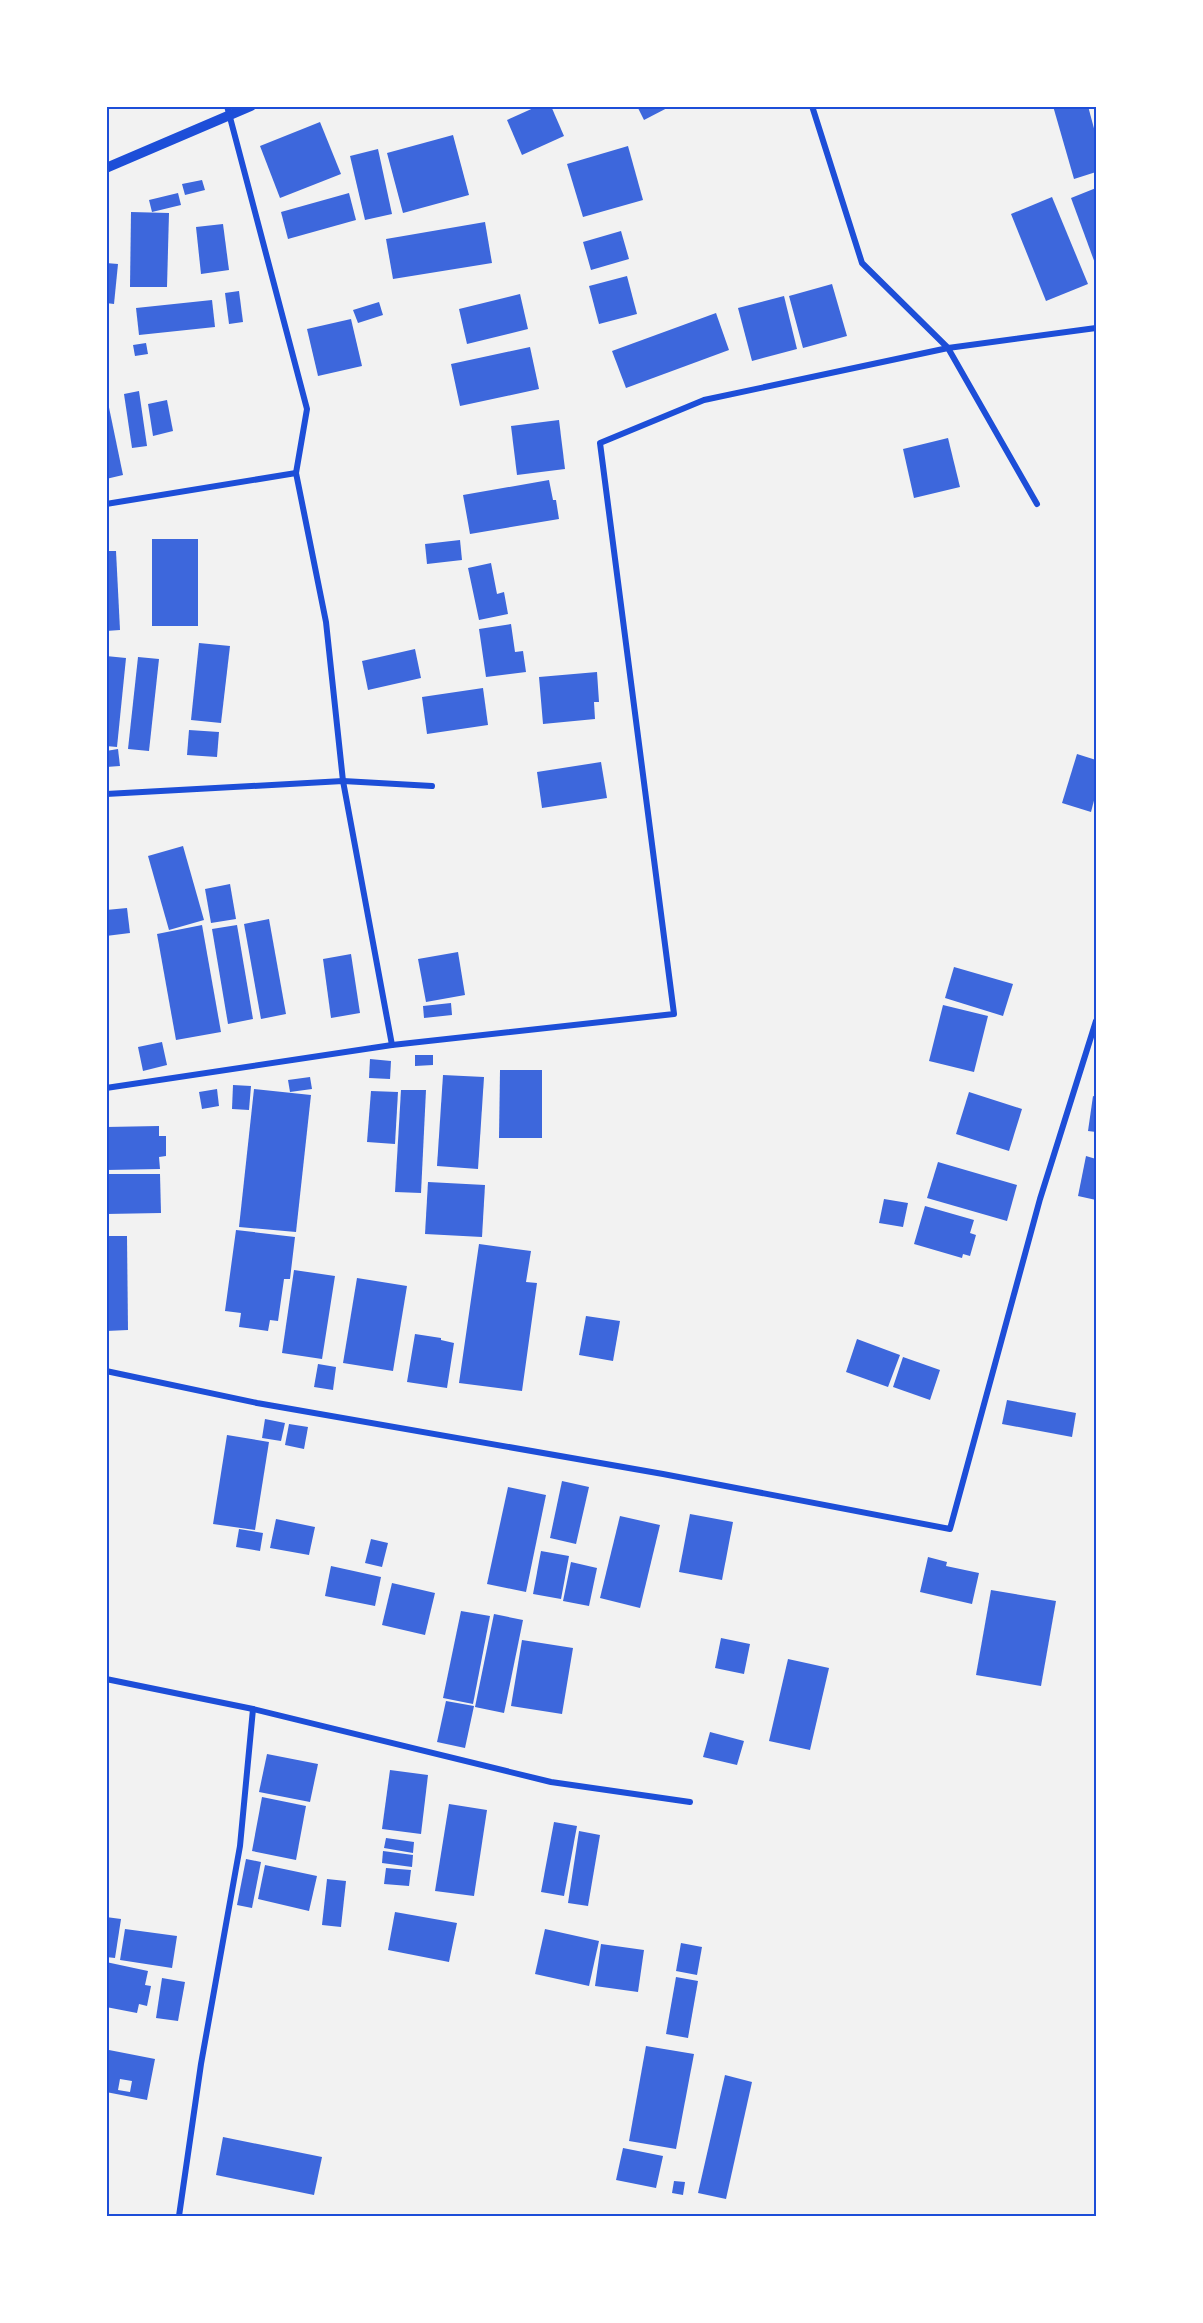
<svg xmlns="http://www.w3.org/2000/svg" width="1203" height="2323" font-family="'PT Sans',sans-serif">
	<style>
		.building { fill: #3d67dc; fill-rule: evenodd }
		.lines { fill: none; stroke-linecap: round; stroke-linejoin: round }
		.minor { stroke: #1d4ed8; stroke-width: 6 }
		.tertiary { stroke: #1d4ed8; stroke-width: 10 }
		.neatline { fill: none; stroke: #1d4ed8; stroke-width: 2 }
	</style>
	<rect width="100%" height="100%" fill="#f2f2f2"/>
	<!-- building -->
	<g class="building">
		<polygon points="538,106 551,106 564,136 522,155 507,120"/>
		<polygon points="637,106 671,106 644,120"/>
		<polygon points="1053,106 1088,106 1096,136 1096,172 1074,179"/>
		<polygon points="320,122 341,174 280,198 260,146"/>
		<polygon points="453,135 469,195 403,213 387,153"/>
		<polygon points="628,146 643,200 583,217 567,164"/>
		<polygon points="378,149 392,214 365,220 350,156"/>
		<polygon points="202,180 205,190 185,195 182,184"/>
		<polygon points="1096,188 1096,266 1071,198"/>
		<polygon points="178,193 181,205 152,212 149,200"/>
		<polygon points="349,193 356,220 288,239 281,212"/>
		<polygon points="1052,197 1088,284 1046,301 1011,214"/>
		<polygon points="131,212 169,213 167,287 130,287"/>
		<polygon points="485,222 492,263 393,279 386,239"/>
		<polygon points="223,224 229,270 201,274 196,227"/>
		<polygon points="621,231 629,259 591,270 583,242"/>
		<polygon points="106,263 118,264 114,304 106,303"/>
		<polygon points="627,276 637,314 599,324 589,286"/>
		<polygon points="832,284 847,336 803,348 789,296"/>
		<polygon points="239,291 243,322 229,324 225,293"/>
		<polygon points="520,294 528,329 467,344 459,309"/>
		<polygon points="784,296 797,349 752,361 738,308"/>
		<polygon points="212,300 215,327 139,335 136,308"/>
		<polygon points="379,302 383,315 358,323 353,310"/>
		<polygon points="716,313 729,350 626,388 612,351"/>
		<polygon points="351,319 362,366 318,376 307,329"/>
		<polygon points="146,343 148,354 135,356 133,345"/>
		<polygon points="530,347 539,389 460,406 451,364"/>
		<polygon points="139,391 147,446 132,448 124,394"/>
		<polygon points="106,393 123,475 106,479"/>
		<polygon points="167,400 173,431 153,436 148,404"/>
		<polygon points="559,420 565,469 517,475 511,426"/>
		<polygon points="948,438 960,487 914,498 903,449"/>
		<polygon points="549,480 553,500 556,500 559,519 470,534 463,495"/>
		<rect x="152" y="539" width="46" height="87"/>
		<polygon points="460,540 462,560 427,564 425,544"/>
		<polygon points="106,551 116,551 120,630 106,631"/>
		<polygon points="491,563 497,594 504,592 508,614 479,620 468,568"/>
		<polygon points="511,624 515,652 523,651 526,672 486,677 479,629"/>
		<polygon points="199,643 230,646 221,723 191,720"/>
		<polygon points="415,649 421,678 368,690 362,661"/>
		<polygon points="106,656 126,658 117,747 106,746"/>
		<polygon points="138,657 159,659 149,751 128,749"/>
		<polygon points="597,672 599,702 594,702 595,719 543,724 539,677"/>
		<polygon points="483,688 488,725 427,734 422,697"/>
		<polygon points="189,730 219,732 217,757 187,755"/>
		<polygon points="118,749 120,766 106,767 106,751"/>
		<polygon points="1077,754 1096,760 1096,793 1091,812 1062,803"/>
		<polygon points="601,762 607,798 542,808 537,772"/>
		<polygon points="183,846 204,920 169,930 148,856"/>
		<polygon points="230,884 236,919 211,923 205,889"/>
		<polygon points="127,908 130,933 106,936 106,910"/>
		<polygon points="269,919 286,1014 261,1019 244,924"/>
		<polygon points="202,925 221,1032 176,1040 157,934"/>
		<polygon points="237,925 253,1019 228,1024 212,929"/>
		<polygon points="458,952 465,995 426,1002 418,959"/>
		<polygon points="351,954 360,1013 331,1018 323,959"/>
		<polygon points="954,967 1013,984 1003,1016 945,998"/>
		<polygon points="451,1003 452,1015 424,1018 423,1006"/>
		<polygon points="943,1005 988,1016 974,1072 929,1061"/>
		<polygon points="162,1042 167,1065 143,1071 138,1047"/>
		<polygon points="415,1055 433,1055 433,1065 415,1066"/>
		<polygon points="370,1059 391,1061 390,1079 369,1078"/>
		<polygon points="500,1070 542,1070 542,1138 499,1138"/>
		<polygon points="443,1075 484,1077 478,1169 437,1166"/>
		<polygon points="310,1077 312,1089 290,1092 288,1080"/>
		<polygon points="233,1085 251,1086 249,1110 232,1109"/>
		<polygon points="217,1089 219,1106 202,1109 199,1092"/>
		<polygon points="254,1089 311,1095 296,1232 239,1227"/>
		<polygon points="401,1090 426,1090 421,1193 395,1192"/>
		<polygon points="371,1091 398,1092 395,1144 367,1142"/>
		<polygon points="969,1092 1022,1109 1009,1151 956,1134"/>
		<polygon points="1093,1096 1096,1097 1096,1132 1088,1131"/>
		<polygon points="159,1126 159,1136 166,1136 166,1156 159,1157 160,1169 106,1170 106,1127"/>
		<polygon points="1086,1156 1096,1159 1096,1200 1078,1196"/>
		<polygon points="938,1162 1017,1185 1007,1221 927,1198"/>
		<polygon points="106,1174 160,1174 161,1213 106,1214"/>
		<polygon points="428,1182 485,1185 482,1237 425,1234"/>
		<polygon points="884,1199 908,1203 903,1227 879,1223"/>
		<polygon points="925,1206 974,1220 970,1233 976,1235 970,1256 963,1254 962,1258 914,1244"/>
		<polygon points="236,1230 295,1237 290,1279 284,1279 278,1321 270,1320 268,1331 239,1327 241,1313 225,1311"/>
		<polygon points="106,1236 127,1236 128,1330 106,1331"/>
		<polygon points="479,1244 531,1251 526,1282 537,1283 522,1391 459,1383"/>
		<polygon points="294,1270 335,1276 322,1359 282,1353"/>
		<polygon points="357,1278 407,1286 393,1371 343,1363"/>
		<polygon points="586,1316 620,1321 613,1361 579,1355"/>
		<polygon points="415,1334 441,1338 441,1340 454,1343 447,1388 407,1382"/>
		<polygon points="857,1339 900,1355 888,1387 846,1372"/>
		<polygon points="903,1357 940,1370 930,1400 893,1387"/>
		<polygon points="318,1364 336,1367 333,1390 314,1387"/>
		<polygon points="1007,1400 1076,1413 1072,1437 1002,1424"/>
		<polygon points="265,1419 285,1423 281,1441 262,1438"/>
		<polygon points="289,1424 308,1427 304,1449 285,1445"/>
		<polygon points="227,1435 269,1442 255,1530 213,1524"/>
		<polygon points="562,1481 589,1487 576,1544 550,1538"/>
		<polygon points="508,1487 546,1495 526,1592 487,1584"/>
		<polygon points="690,1514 733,1522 722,1580 679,1572"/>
		<polygon points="620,1516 660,1525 640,1608 600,1598"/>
		<polygon points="276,1519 315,1527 309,1555 270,1548"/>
		<polygon points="239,1529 263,1533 260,1551 236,1547"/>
		<polygon points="371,1539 388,1543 382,1567 365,1563"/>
		<polygon points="541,1551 569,1556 561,1599 533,1594"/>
		<polygon points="928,1557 947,1562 946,1566 979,1573 972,1604 920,1592"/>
		<polygon points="571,1562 597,1568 589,1606 563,1601"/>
		<polygon points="331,1566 381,1577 375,1606 325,1596"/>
		<polygon points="392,1583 435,1593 425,1635 382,1625"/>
		<polygon points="991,1590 1056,1601 1041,1686 976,1675"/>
		<polygon points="461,1611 490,1616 473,1704 443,1698"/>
		<polygon points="494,1614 523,1620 504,1713 475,1707"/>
		<polygon points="721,1638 750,1644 744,1674 715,1668"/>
		<polygon points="522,1640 573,1648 562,1714 511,1706"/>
		<polygon points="788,1659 829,1668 810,1750 769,1741"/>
		<polygon points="446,1701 474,1706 465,1748 437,1742"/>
		<polygon points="710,1732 744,1741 737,1765 703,1757"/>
		<polygon points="267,1754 318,1764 310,1802 259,1792"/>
		<polygon points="390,1770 428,1775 421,1834 382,1829"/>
		<polygon points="262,1797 306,1806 296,1860 252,1851"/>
		<polygon points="449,1804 487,1810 474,1896 435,1891"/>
		<polygon points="554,1822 577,1826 564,1896 541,1892"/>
		<polygon points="579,1831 600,1835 588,1906 568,1903"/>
		<polygon points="386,1838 414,1842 413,1853 384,1848"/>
		<polygon points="383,1851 413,1855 412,1867 382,1863"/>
		<polygon points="246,1859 261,1862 252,1908 237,1905"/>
		<polygon points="265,1865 317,1876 309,1911 258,1899"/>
		<polygon points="386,1868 411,1870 409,1886 384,1884"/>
		<polygon points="327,1879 346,1881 341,1927 322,1925"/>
		<polygon points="395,1912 457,1923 449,1962 388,1950"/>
		<polygon points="106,1917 121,1919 115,1958 106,1957"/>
		<polygon points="125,1929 177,1936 172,1968 120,1960"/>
		<polygon points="545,1929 599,1941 589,1986 535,1974"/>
		<polygon points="681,1943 702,1947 697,1975 676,1971"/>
		<polygon points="601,1944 644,1950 638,1992 595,1986"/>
		<polygon points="106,1962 148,1971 145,1985 151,1986 147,2006 139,2004 137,2013 106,2007"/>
		<polygon points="676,1977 698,1981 688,2038 666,2034"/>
		<polygon points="162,1978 185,1982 178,2021 156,2018"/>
		<polygon points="646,2046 694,2054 676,2149 629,2141"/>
		<path d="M109 2050 155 2059 147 2100 106 2092V2061ZM120 2079 132 2081 130 2092 118 2090Z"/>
		<polygon points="725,2075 752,2082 726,2199 698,2193"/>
		<polygon points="223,2137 322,2157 314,2195 216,2175"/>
		<polygon points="623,2148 663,2156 656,2188 616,2180"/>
		<polygon points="674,2181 685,2182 683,2195 672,2193"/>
	</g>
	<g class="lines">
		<!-- minor -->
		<g class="minor">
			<polyline points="812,106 862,263 948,348 1037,504"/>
			<polyline points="106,504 296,473"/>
			<polyline points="106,794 343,781 432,786"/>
			<polyline points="392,1045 674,1014 600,443 704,400 948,348 1096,328"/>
			<polyline points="106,1088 392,1045 343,781 326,622 296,473 307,409 227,106"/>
			<polyline points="106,1371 257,1403 663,1474 950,1529 1040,1199 1096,1021"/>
			<polyline points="106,1679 253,1709 551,1782 690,1802"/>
			<polyline points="179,2216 201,2064 240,1846 253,1709"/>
		</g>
		<!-- tertiary -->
		<polyline class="tertiary" points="106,168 251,106"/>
	</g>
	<!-- border -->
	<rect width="1203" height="2323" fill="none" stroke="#ffffff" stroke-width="216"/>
	<rect x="108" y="108" width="987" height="2107" class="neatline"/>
</svg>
